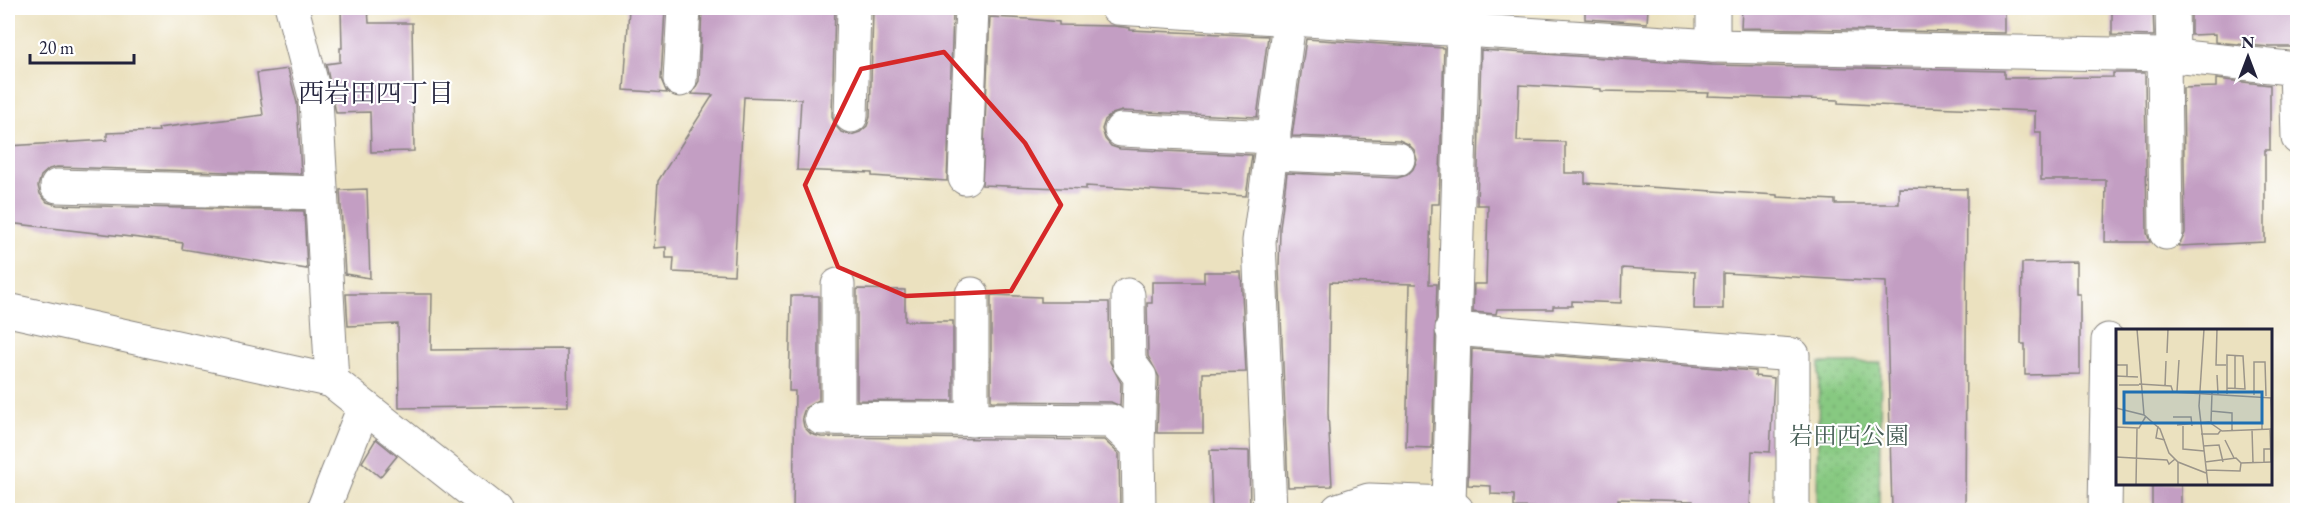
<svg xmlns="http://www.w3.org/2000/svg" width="2305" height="518" font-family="'EB Garamond','Noto Serif JP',serif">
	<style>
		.park { fill: url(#park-dots); stroke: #54765e; stroke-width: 1.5 }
		.building { fill: #c39ec3 }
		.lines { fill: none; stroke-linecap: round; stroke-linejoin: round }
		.minor-casing { stroke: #86827d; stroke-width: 35 }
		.minor { stroke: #fff; stroke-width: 33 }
		.marked { fill: none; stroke: #d62828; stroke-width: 4.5; stroke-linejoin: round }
		.labels { text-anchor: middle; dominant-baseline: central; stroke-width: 4.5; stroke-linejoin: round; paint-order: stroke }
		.park-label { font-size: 24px; fill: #455c54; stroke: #fff }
		.neighbourhood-label { font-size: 26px; fill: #22223b; stroke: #fff }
		.inset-road { fill: none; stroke: #9b958a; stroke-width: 1.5 }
		.view { fill: #1f6fb2; fill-opacity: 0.15; stroke: #1f6fb2; stroke-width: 3 }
		.inset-edge { fill: none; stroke: #22223b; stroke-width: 3 }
	</style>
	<defs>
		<pattern id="park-dots" width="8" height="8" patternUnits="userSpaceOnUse" patternTransform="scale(1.5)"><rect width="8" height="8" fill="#87c981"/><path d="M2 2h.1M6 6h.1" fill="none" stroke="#74ac70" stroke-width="1.8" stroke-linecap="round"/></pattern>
	</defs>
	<rect width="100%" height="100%" fill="#fff"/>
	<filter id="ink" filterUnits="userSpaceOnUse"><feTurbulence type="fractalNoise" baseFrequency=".0167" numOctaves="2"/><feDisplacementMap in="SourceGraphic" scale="12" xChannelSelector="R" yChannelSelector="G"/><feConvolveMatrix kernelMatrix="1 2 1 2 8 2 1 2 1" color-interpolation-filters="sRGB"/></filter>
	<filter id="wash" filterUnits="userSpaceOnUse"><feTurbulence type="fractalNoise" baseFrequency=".008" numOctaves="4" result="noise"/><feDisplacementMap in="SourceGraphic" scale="24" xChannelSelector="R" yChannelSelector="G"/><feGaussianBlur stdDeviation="1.35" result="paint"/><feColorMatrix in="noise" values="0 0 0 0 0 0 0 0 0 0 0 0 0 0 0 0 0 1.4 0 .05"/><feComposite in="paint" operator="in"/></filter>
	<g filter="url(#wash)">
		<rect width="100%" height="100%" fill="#ebe1bf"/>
		<!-- park -->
		<polygon class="park" points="1819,363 1881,363 1879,507 1817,507"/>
		<g id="blocks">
			<!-- building -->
			<g class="building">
				<polygon points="341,8 368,8 369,23 412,23 414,151 371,152 370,112 336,113 326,64 340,62 340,48 342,48"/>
				<polygon points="629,8 665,8 661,79 667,93 624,90"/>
				<polygon points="702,8 835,8 832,116 835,125 841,132 851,135 860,132 867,126 870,117 873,11 953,13 947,181 872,176 872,173 797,170 801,99 744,97 734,275 673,272 674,258 666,258 666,247 654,248 658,181 713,95 692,94 699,81"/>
				<polygon points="1585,8 1648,8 1647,23 1585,19"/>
				<polygon points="1742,8 2005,8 2005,33 1741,28"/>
				<polygon points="2112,8 2153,8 2154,36 2112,35"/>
				<polygon points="2191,8 2298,8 2298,47 2270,47 2215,42 2215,34 2191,35"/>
				<polygon points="990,17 1028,19 1059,22 1059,25 1114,26 1130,28 1130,30 1268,36 1257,117 1122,111 1112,114 1105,120 1102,129 1105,139 1111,146 1120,149 1252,155 1246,196 1086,186 1086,189 982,185"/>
				<polygon points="1306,39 1444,48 1439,204 1431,204 1429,284 1437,284 1432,448 1406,447 1410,284 1417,284 1330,282 1328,413 1332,486 1288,487 1279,268 1280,228 1287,173 1397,178 1407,175 1413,169 1417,160 1414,150 1408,144 1399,140 1292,136"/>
				<polygon points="1481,50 1712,65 2004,71 2004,78 2113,77 2113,73 2145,73 2147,233 2150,242 2105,242 2106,180 2041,180 2041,132 2035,132 2035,111 1875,105 1838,103 1838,100 1708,96 1709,93 1601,91 1601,89 1519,85 1517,141 1565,142 1565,173 1585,173 1585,183 1777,195 1777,197 1835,200 1835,204 1899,204 1899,188 1967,189 1965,510 1892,510 1886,282 1723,273 1723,309 1694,309 1695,272 1622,268 1621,303 1572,301 1572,306 1553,306 1553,309 1497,309 1496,314 1473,312 1474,284 1486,284 1488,205 1477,205"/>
				<polygon points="288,69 297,103 301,174 57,167 49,169 41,176 38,186 40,194 47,202 57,205 304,211 307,269 182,249 183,243 8,223 8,146 107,140 107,133 159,131 158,128 263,115 257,73"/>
				<polygon points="2216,79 2270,85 2270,150 2265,150 2265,242 2179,246 2185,233 2183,88 2216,87"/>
				<polygon points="367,189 370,278 345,274 340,190"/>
				<polygon points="2076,262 2076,294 2080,294 2080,374 2025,375 2025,344 2021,344 2022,263"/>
				<polygon points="1204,272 1241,272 1246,372 1203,373 1203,433 1157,433 1159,377 1148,356 1147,303 1152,303 1152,282 1204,282"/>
				<polygon points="857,289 905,290 905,321 953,321 953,401 857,400"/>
				<polygon points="346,294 432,294 431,350 567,349 568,406 399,408 398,324 348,326"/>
				<polygon points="991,295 1041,297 1041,302 1109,302 1110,362 1121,383 1120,406 1111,402 991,401"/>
				<polygon points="791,296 819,296 819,400 805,408 802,417 804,427 811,434 821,437 1104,440 1119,454 1120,510 793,510 795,391 789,391"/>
				<polygon points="1472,349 1755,371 1755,376 1774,378 1770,452 1752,451 1750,510 1692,510 1693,501 1618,499 1618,510 1514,507 1514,495 1491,494 1491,486 1468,485"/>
				<polygon points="376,439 397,456 380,477 362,462"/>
				<polygon points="1210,450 1249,451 1250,510 1212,510"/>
				<rect x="2152" y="483" width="29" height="27"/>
			</g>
		</g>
	</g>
	<g filter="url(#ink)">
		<use href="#blocks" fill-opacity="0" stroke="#86827d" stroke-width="1.5"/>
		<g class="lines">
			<defs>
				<g id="minor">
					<polyline points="292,8 316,100 332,381"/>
					<polyline points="1117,8 1713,46 2164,55 2298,69"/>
					<polyline points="2172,8 2173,55"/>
					<polyline points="1713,46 1713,8"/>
					<polyline points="2164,55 2166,233"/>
					<polyline points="2296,69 2298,138"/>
					<polyline points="680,80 684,8"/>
					<polyline points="851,116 854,8"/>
					<polyline points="1121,130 1274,137"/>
					<polyline points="1272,154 1398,159"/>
					<polyline points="965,178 972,8"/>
					<polyline points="57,186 321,193"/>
					<polyline points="972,294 972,420"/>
					<polyline points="1128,295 1129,362 1140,377 1138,446"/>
					<polyline points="8,310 332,381 495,510"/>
					<polyline points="1452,329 1793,355 1793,510"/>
					<polyline points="821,418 1111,421 1138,446 1139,510"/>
					<polyline points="838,418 838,285"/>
					<polyline points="1449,503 1463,30"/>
					<polyline points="323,510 364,407"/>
					<polyline points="1270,510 1259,241 1291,8"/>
					<polyline points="1338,510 1369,500 1449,503 1457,510"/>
					<polyline points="2105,510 2108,340"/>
				</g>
			</defs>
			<!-- minor casing -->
			<use href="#minor" class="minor-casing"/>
			<!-- minor -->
			<use href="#minor" class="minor"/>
		</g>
	</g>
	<!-- marked area -->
	<path class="marked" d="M944 52 1025 143 1061 205 1011 291 906 296 838 267 805 185 861 69Z"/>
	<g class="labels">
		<!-- park labels -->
		<g class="park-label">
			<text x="1849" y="435">岩田西公園</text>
		</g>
		<!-- neighbourhood labels -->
		<g class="neighbourhood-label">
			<text x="376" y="93">西岩田四丁目</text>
		</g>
	</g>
	<!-- overview -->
	<g transform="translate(2116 329)">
		<rect width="156" height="156" fill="#ebe1bf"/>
		<path class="inset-road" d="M21 0 28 86M88 0 83 77 92 156M101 0 100 36H110M51 24 52 0M0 36H11V47M101 46 102 65M0 47 22 48M23 55 55 57 57 63 156 69M3 56H23M49 57 50 32M119 60V26M61 62 63 31M111 65V26L127 27 129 60 111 59M138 66V33H149L150 67M146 67V100M155 69 156 96M0 79 28 86 44 100 53 124 62 133 90 144M95 82 116 84V101M57 88H75L76 97M95 93 96 64M61 96 93 93 106 102 156 100M42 97 40 109 49 111M67 97V120L88 122M0 98 23 99 30 87M136 100 137 134M154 100 155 133M85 105H102L105 101M109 111 118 129M87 117 103 116 107 133M0 128 51 131 53 135 59 130M89 133 120 129 125 134M148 133V120H155M90 141 124 142 125 134 156 133M20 156 21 99M62 156V133"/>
		<path class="view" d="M8 63H146V94H8Z"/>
		<rect width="156" height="156" class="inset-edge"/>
	</g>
	<!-- margin -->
	<rect width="2305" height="518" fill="none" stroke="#fff" stroke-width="30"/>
	<!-- north arrow -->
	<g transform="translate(2248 57)" stroke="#ffffff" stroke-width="4.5" paint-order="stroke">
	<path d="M0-4.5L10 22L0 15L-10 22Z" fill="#22223b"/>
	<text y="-9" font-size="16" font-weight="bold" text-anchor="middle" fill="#22223b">N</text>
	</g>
	<!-- scale -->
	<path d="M30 54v9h104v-9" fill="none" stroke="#22223b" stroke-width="3"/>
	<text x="39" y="54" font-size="18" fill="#22223b" stroke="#ffffff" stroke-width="4.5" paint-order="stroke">20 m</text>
</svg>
